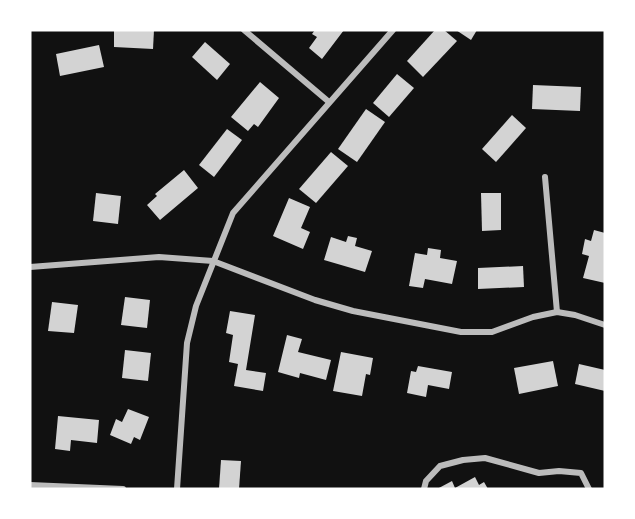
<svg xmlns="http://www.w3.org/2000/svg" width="635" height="519" font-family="Spectral,serif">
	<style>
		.building { fill: #d3d3d3 }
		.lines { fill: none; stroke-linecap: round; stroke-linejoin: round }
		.minor { stroke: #bcbcbc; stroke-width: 6 }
	</style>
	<rect width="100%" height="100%" fill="#111"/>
	<!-- building -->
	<g class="building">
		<polygon points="114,30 154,30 153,49 114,47"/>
		<polygon points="315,30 344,30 322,59 309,48 317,37 312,34"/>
		<polygon points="435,30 444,30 457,41 423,77 407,61"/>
		<polygon points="456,30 477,30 471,40"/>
		<polygon points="205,42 230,64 217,80 192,57"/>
		<polygon points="99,45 104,67 60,76 56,54"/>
		<polygon points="397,74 414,88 389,117 373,103"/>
		<polygon points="260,82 279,98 258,127 254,124 248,131 231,117"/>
		<polygon points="533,85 581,87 580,111 532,109"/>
		<polygon points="366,109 385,122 357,162 338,149"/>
		<polygon points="512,115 526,128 496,162 482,149"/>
		<polygon points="227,129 242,140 214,177 199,165"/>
		<polygon points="331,152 348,166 316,203 299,189"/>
		<polygon points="184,170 198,188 160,220 147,205 157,196 155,194"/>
		<polygon points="96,193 121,196 118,224 93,221"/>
		<polygon points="481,193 501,193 501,230 482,231"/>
		<polygon points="289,198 310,207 301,228 310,232 303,249 273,236"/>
		<polygon points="594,230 605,233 605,283 583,278 589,256 582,254 585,239 591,241"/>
		<polygon points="348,236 357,238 355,246 372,251 365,272 324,260 331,237 346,242"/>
		<polygon points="428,248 441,250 440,258 457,261 452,284 425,279 423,288 409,286 415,253 427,255"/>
		<polygon points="523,266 524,287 478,289 478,268"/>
		<polygon points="125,297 150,300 147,328 121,325"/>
		<polygon points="52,302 78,305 74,333 48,331"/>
		<polygon points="230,311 255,315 246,370 266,373 263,391 234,386 238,364 229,362 233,335 226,333"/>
		<polygon points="287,335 302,339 298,352 331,360 326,380 300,373 299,378 278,372"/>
		<polygon points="125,350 151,353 148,381 122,378"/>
		<polygon points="341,352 373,358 370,375 366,374 362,396 333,391"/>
		<polygon points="553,361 558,386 519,394 514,368"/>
		<polygon points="579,364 605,370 605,391 575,384"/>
		<polygon points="418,366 452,372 449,389 428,385 426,397 407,393 411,371 416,372"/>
		<polygon points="128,409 149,417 140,440 134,437 131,444 110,435 116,419 122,422"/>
		<polygon points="58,416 99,420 97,443 71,440 70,451 55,449"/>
		<polygon points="221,460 241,461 239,489 219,489"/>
		<polygon points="475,477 479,485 484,482 488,489 437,489 452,481 455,488"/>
	</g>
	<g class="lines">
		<!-- minor -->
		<g class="minor">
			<polyline points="244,30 329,102"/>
			<polyline points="545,177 557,312"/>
			<polyline points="30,267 159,257 213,261 315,300 353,311 461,332 492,332 533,317 557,312 575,315 605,325"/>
			<polyline points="30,485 123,489"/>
			<polyline points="177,489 187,343 196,306 233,213 393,30"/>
			<polyline points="424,489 426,481 440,466 463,460 485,458 539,473 559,471 581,473 589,489"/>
		</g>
	</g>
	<!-- border -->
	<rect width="635" height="519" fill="none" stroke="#ffffff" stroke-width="63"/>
</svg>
